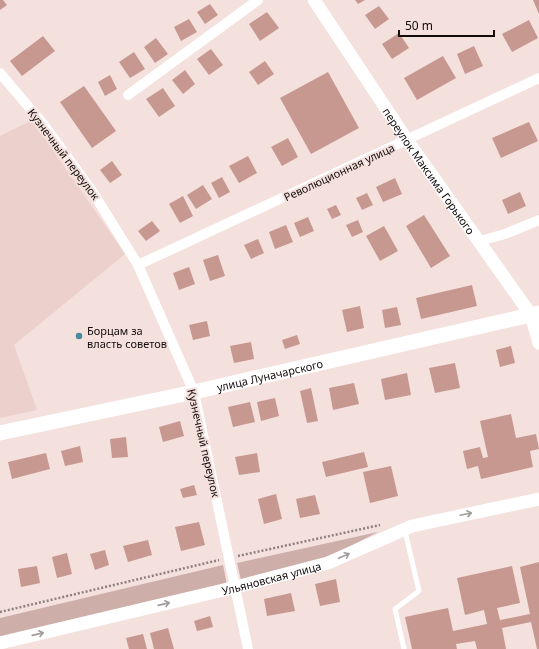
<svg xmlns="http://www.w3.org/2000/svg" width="539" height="649" font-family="'Noto Sans',sans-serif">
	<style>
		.built { fill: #ecd0cb }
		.green { fill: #cdaea9 }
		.building { fill: #c79890 }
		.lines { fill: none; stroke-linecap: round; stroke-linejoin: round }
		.path { stroke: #8e807e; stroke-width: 2.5; stroke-dasharray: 2 2; stroke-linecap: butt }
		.service { stroke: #fff; stroke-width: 5 }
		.minor { stroke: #fff; stroke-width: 10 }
		.tertiary { stroke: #fff; stroke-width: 13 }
		.secondary { stroke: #fff; stroke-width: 15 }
		.oneway { stroke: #a19e9d }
		.poi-dot { fill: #488a9c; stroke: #f4e0dd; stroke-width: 1.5 }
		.labels { text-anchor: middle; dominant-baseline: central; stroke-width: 4; stroke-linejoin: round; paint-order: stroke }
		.street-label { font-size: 11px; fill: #130c0b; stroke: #f4e0dd }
		.poi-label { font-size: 11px; fill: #130c0b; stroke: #f4e0dd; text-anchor: start }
	</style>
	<rect width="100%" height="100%" fill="#f4e0dd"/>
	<!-- built -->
	<polygon class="built" points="32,120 125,254 14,345 37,410 0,418 0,136"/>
	<!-- green -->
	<g class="green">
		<polygon points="378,532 327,558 241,580 237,563"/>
		<polygon points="223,565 227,585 0,639 0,618"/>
	</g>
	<!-- building -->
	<g class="building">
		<polygon points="0,0 3,0 7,5 0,10"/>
		<polygon points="355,0 365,0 358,4"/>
		<polygon points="533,0 539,0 539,14"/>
		<polygon points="210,4 218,15 205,24 197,12"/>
		<polygon points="379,6 389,19 375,29 365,15"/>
		<polygon points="267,12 279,28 260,41 249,24"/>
		<polygon points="189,19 197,32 181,41 174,27"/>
		<polygon points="529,20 538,38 512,52 502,34"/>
		<polygon points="399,33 409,48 392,59 382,44"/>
		<polygon points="43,36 55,51 22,76 10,61"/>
		<polygon points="156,38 168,54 155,63 144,47"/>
		<polygon points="474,46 483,66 465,74 457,54"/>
		<polygon points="211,49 223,65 209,75 197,59"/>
		<polygon points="134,52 145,69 130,78 119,62"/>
		<polygon points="443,56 456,78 417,100 404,78"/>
		<polygon points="265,61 274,74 258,85 249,72"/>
		<polygon points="185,70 195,84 183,94 172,80"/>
		<polygon points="328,72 359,128 311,154 280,98"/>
		<polygon points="110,75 117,89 105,96 98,82"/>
		<polygon points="84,86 116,131 92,148 60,102"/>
		<polygon points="163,88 175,106 159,117 146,99"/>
		<polygon points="529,122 538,141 501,158 492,138"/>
		<polygon points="288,138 298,157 282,166 271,147"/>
		<polygon points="248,156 257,173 239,183 229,166"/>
		<polygon points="112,161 122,175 110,183 100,170"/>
		<polygon points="222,177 230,192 219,198 211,183"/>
		<polygon points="395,178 402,194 383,202 376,187"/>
		<polygon points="203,185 212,199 196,209 187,195"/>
		<polygon points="520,192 526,206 508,214 502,200"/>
		<polygon points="367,193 373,205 362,210 356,198"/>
		<polygon points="183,196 193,216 180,223 169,204"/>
		<polygon points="336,205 341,215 332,219 327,209"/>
		<polygon points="424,215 450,256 431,268 406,226"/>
		<polygon points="308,217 314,231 300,237 294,223"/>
		<polygon points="358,220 363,232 352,237 346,225"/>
		<polygon points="152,221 160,231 146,241 138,231"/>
		<polygon points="286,225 293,242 275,249 269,232"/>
		<polygon points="384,226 398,251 380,261 366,236"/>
		<polygon points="258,239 264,253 251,259 244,245"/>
		<polygon points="218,255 225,276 210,281 203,260"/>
		<polygon points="189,267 195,284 179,290 173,273"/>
		<polygon points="472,285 477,306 421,319 416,298"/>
		<polygon points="360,306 364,328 347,332 342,310"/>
		<polygon points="397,307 401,325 385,328 382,310"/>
		<polygon points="207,321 210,336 193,340 189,325"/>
		<polygon points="297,335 300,344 285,349 282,340"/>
		<polygon points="251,342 254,359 234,363 230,346"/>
		<polygon points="511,346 515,363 500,367 496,350"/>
		<polygon points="455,363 460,388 435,393 429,368"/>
		<polygon points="407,373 411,395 385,400 381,379"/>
		<polygon points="354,383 359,404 333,410 329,388"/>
		<polygon points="311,388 318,421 307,423 300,391"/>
		<polygon points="275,398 279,416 261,421 257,402"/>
		<polygon points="250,402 255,422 233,427 228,407"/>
		<polygon points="511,414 516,438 536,434 539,449 530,451 533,467 481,479 478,466 467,469 463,451 480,447 483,458 488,457 480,421"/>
		<polygon points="180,421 184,436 163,442 159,427"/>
		<polygon points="126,437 128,457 112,458 110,439"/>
		<polygon points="80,446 83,462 65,466 61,451"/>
		<polygon points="364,452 368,467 326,477 322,462"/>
		<polygon points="46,453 50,469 12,479 8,462"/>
		<polygon points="257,453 260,472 239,475 235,457"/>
		<polygon points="391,466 398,496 370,503 363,472"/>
		<polygon points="194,485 197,495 183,498 180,489"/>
		<polygon points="276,494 282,519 264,524 258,499"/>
		<polygon points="315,495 320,514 300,518 296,499"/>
		<polygon points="199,522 205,545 181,551 175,527"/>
		<polygon points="148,540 152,555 128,562 123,546"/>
		<polygon points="105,550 109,565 95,570 90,554"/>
		<polygon points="67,553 72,574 57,578 52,557"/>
		<polygon points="539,562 539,649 537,649 531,622 502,628 506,649 477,649 475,641 456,644 457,649 412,649 405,617 448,608 453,631 487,624 484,610 465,615 457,578 512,566 520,603 497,608 500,620 530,614 520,567"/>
		<polygon points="37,566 40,583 21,587 18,569"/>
		<polygon points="336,579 340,602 320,606 315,584"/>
		<polygon points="291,593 295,611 267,616 264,599"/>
		<polygon points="210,616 213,627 197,631 194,621"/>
		<polygon points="168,628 174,649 154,649 150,633"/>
		<polygon points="143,634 147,649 129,649 126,638"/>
	</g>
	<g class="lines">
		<!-- path -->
		<g class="path">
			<polyline points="238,556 380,525"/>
			<polyline points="0,612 219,560"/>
		</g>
		<!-- service -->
		<polyline class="service" points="404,649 395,609 419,591 405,531"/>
		<!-- minor -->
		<g class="minor">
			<polyline points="0,73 44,125 92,191 138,265 194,392 248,649"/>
			<polyline points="128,95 258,0"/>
			<polyline points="480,241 505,234 539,220"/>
			<polyline points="138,265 539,78"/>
		</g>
		<!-- tertiary -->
		<g class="tertiary">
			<path id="s1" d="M314 0 407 140 531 315 539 343"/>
			<path id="s2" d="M0 643 236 587 328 563 412 526 539 499"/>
		</g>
		<!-- secondary -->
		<path class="secondary" id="s3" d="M0 433 194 392 539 313"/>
	</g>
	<!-- one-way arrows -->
	<defs><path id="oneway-shaft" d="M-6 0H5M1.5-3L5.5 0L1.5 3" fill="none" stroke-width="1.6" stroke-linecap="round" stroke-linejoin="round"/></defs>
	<g class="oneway">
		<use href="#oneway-shaft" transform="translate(466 514) rotate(-12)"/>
		<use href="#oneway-shaft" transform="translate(344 556) rotate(-23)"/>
		<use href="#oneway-shaft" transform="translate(164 604) rotate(-13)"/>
		<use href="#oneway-shaft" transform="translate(38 634) rotate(-13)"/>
	</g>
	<!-- markers -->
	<circle class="poi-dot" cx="79" cy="336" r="4"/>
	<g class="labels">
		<!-- street labels -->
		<g class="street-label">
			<text transform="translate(64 154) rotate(53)">Кузнечный переулок</text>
			<text stroke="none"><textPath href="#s1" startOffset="206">переулок Максима Горького</textPath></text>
			<text transform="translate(339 172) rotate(-25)">Революционная улица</text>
			<text stroke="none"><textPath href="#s3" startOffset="276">улица Луначарского</textPath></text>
			<text transform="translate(204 443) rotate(77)">Кузнечный переулок</text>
			<text stroke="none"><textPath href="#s2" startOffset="279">Ульяновская улица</textPath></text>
		</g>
		<!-- poi labels -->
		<g class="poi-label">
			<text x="87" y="330">Борцам за<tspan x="87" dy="13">власть советов</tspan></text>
		</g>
	</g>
	<!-- scale -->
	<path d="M399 30v6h95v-6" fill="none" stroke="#130c0b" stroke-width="2"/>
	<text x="405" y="30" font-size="12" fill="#130c0b" stroke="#f4e0dd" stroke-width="3" paint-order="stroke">50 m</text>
</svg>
